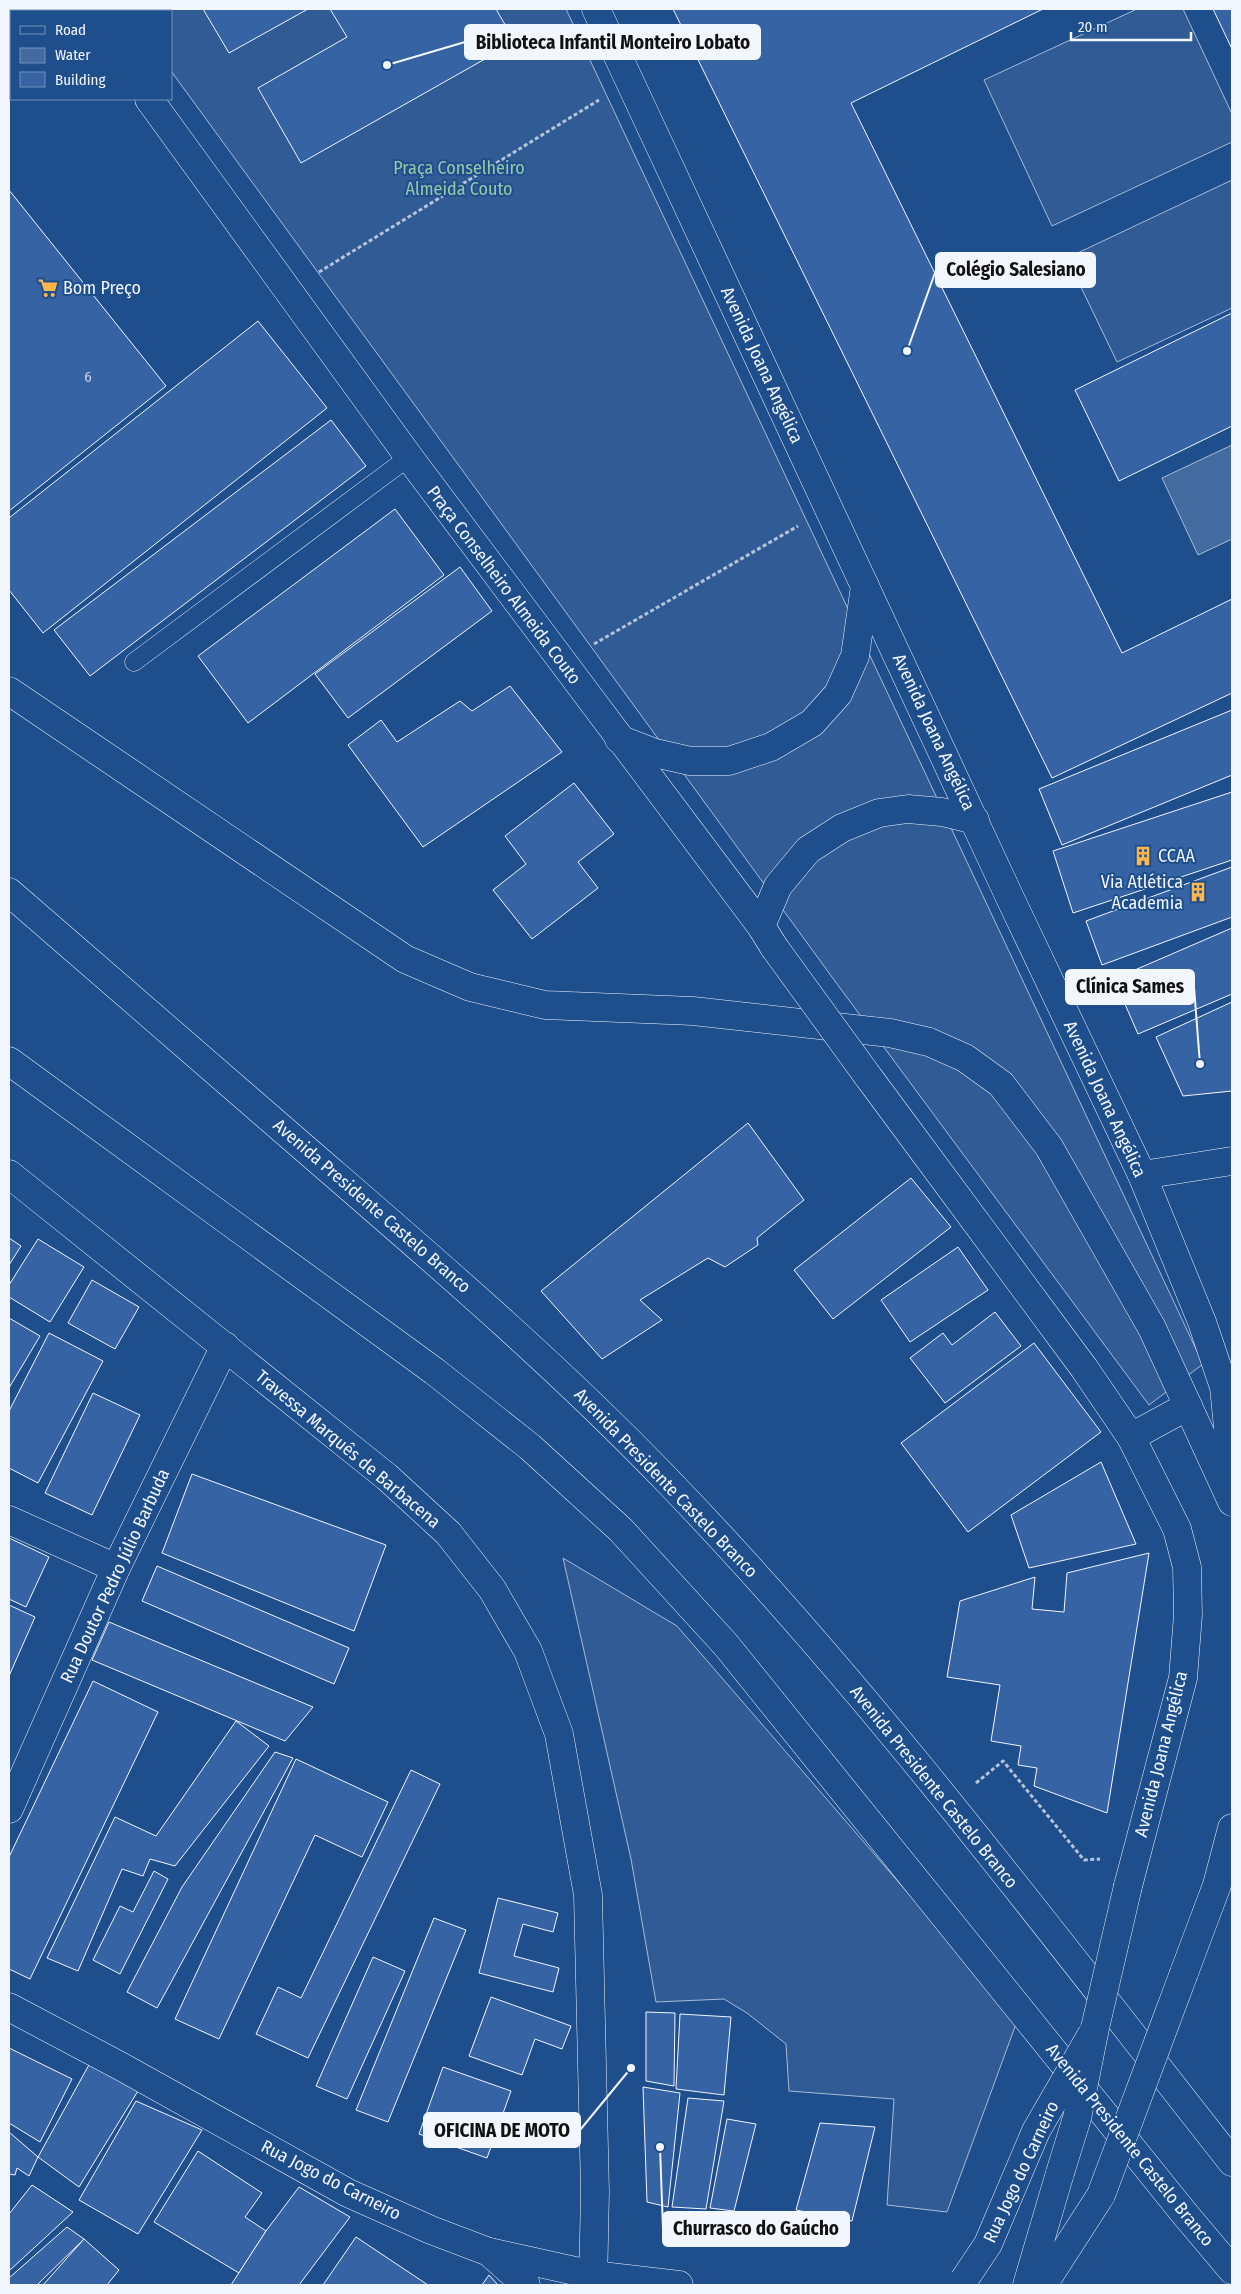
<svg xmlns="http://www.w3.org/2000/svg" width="1241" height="2294" font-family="'Fira Sans Condensed',sans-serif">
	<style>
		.built { fill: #305b95; stroke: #a8bbd7 }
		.water { fill: #446ba0; stroke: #a8bbd7 }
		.building { fill: #3563a3; stroke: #f2f6ff }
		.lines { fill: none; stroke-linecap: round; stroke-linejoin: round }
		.lane-casing { stroke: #f2f6ff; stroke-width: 19 }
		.street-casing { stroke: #f2f6ff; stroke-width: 29 }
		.secondary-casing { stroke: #f2f6ff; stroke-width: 29 }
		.primary-casing { stroke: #f2f6ff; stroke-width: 29 }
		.path { stroke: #b3c4dc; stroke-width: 3; stroke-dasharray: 4 2.5; stroke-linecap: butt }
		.lane { stroke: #1f4e8c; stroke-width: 18 }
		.street { stroke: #1f4e8c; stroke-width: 28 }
		.secondary { stroke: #1f4e8c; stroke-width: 28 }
		.primary { stroke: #1f4e8c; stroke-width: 28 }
		.street-bridge-casing { stroke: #f2f6ff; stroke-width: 29; stroke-linecap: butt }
		.secondary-bridge-casing { stroke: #f2f6ff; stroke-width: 29; stroke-linecap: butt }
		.street-bridge { stroke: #1f4e8c; stroke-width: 28 }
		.secondary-bridge { stroke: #1f4e8c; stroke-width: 28 }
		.labels { text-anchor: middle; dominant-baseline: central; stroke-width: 4; stroke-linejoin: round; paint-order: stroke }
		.number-label { font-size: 15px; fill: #c3d1e8 }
		.park-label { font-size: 18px; fill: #97c8a6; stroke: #1f4e8c }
		.poi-label { font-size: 18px; fill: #f2f6ff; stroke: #1f4e8c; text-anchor: start }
		.street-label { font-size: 18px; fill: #f2f6ff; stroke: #1f4e8c }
		.leader { fill: none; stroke: #f2f6ff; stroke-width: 2 }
		.callout-dot { fill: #f2f6ff; stroke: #1f4e8c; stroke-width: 2 }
		.callout { fill: #f2f6ff; stroke: #f2f6ff; stroke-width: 2 }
		.callout-label { font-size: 19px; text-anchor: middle; font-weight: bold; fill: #111 }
	</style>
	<rect width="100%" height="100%" fill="#1f4e8c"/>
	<!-- built -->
	<g class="built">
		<polygon points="126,9 566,9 1203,1364 1149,1405 840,988 171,71 171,11 127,11"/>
		<polygon points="1137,9 1183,9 1232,114 1232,142 1052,226 984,80"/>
		<polygon points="1232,180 1232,308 1117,362 1067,258"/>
		<polygon points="563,1558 677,1626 914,1900 1023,2005 947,2212 887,2205 894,2099 789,2091 786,2044 747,2013 724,1999 656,2002 631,1859"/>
	</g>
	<!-- water -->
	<polygon class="water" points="1232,445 1232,539 1198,555 1162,478"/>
	<!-- building -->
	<g class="building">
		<polygon points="203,9 308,9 229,53"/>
		<polygon points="330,9 496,9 515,42 301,163 258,88 347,37"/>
		<polygon points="673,9 1043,9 851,103 1122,653 1232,599 1232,693 1052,778"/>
		<polygon points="1213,9 1232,9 1232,49"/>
		<polygon points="9,190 166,386 9,511"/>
		<polygon points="1232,313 1232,426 1119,481 1075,390"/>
		<polygon points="258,321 327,408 43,633 9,590 9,518"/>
		<polygon points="331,420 366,466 90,676 54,630"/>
		<polygon points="395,509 444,575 248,723 198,656"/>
		<polygon points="460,567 492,611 348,718 315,674"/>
		<polygon points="510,686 562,752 423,847 348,745 381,720 397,742 460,701 472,711"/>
		<polygon points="1232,710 1232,775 1062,845 1039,789"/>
		<polygon points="574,783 614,834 578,862 598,888 532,939 493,890 526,864 505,836"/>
		<polygon points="1232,792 1232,860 1073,913 1053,851"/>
		<polygon points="1232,867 1232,917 1102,965 1086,921"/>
		<polygon points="1232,928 1232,994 1138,1034 1114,979"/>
		<polygon points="1232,1002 1232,1091 1183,1096 1156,1037"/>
		<polygon points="748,1123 804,1200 757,1238 758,1245 725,1267 708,1258 640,1300 662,1320 602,1359 541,1291"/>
		<polygon points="911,1178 951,1227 833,1319 794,1270"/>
		<polygon points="9,1238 21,1246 9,1265"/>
		<polygon points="38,1239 84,1267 50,1322 9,1297 9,1285"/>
		<polygon points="958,1247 988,1290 910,1342 881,1300"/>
		<polygon points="92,1280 139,1307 115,1349 68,1323"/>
		<polygon points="995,1312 1021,1346 945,1403 910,1358 943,1333 952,1345"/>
		<polygon points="9,1318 40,1336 9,1388"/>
		<polygon points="49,1333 103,1361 38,1483 9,1468 9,1411"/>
		<polygon points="1034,1343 1101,1432 968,1532 901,1443"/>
		<polygon points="93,1393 140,1415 92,1515 45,1493"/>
		<polygon points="1101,1462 1136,1544 1029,1568 1011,1515"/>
		<polygon points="192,1474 386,1545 354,1631 162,1553"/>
		<polygon points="9,1538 49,1557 26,1607 9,1599"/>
		<polygon points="1149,1553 1107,1813 1034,1786 1037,1768 1018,1765 1021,1746 991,1741 1000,1685 947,1677 960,1601 1035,1577 1032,1609 1064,1612 1067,1573"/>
		<polygon points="157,1566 349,1648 334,1684 142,1601"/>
		<polygon points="9,1605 35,1617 9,1676"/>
		<polygon points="109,1622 313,1707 285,1741 92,1660"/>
		<polygon points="93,1681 158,1712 30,1979 9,1969 9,1857"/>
		<polygon points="236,1721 269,1746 175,1866 150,1859 143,1876 122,1869 78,1971 47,1958 115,1817 156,1836"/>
		<polygon points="275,1752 293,1758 157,2008 127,1992 182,1887"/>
		<polygon points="296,1759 388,1802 362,1857 315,1835 219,2039 175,2019"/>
		<polygon points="411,1770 440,1784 308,2058 256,2034 278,1987 301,1998"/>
		<polygon points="154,1871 168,1879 120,1974 93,1960 120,1906 133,1912"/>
		<polygon points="498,1898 558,1913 553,1932 523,1924 514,1956 559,1968 553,1992 479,1973"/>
		<polygon points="434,1918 466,1930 388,2122 356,2110"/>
		<polygon points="373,1957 405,1971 347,2099 316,2086"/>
		<polygon points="491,1997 571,2026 562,2049 535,2039 522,2075 469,2056"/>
		<polygon points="646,2012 675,2013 674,2086 646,2081"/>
		<polygon points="680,2014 731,2017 724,2095 676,2089"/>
		<polygon points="9,2048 72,2079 40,2142 9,2123"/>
		<polygon points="90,2063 141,2086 79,2187 38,2157"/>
		<polygon points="443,2067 511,2091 487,2158 419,2134"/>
		<polygon points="643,2087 680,2093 668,2207 647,2202"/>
		<polygon points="688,2098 724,2101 706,2209 672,2207"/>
		<polygon points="136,2101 202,2130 138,2234 79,2200"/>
		<polygon points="727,2119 756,2124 734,2211 710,2208"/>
		<polygon points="820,2123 875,2127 852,2221 796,2210"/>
		<polygon points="9,2132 38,2157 29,2176 17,2168 15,2175 9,2174"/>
		<polygon points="198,2151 262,2193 245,2217 266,2231 239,2273 154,2222"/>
		<polygon points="32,2185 73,2212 9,2271 9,2214"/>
		<polygon points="299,2187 350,2217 299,2285 231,2285 266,2231"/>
		<polygon points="67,2227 84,2239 37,2285 9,2285 9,2278"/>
		<polygon points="356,2237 428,2285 323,2285"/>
		<polygon points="84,2239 119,2270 107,2285 43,2285"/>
		<polygon points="489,2275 498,2285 482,2285"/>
	</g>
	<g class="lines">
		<defs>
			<g id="lane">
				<polyline points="65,11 68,9"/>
				<polyline points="9,67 11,65"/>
				<polyline points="134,662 409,457"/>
			</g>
			<g id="street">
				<polyline points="9,1520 116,1568"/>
				<polyline points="9,1809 116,1568 225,1346"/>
				<polyline points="9,2007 122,2067 348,2193 431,2230 489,2252 593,2275 679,2285"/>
			</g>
			<g id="secondary">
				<polyline points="83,9 85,11"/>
				<polyline points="596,9 1011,900 1142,1175 1202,1322 1224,1387 1232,1468"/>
				<polyline points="149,99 409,457 761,926 774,947"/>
				<polyline points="619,739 655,753 690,761 729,761 771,747 812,723 838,694 855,656 865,586"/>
				<polyline points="761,926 778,886 808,850 842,828 879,813 908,809 942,812 975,820"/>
				<polyline points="867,1075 1084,1368 1131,1437 1177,1529 1187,1567 1188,1615 1183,1678 1128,1886"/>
				<polyline points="9,1174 387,1477 448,1533 492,1589 528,1651 559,1734 588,1895 595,2192 593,2285"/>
				<polyline points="1142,1175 1232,1161"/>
				<polyline points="1131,1437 1188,1406"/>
				<polyline points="1184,1973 1217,1885 1232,1828"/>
				<polyline points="489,2252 526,2285"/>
				<polyline points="1027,2285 1060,2173"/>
				<polyline points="1043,2285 1101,2195"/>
			</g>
			<g id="primary">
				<polyline points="9,691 405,959 470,987 545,1005 693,1011 890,1033 929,1042 965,1058 1001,1084 1049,1147 1152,1328 1232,1502"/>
				<path d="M9 892C112 982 215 1071 318 1160 437 1263 556 1365 665 1478 871 1691 1049 1930 1232 2162"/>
				<polyline points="9,1061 434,1371 530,1447 621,1530 726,1645 1184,2213 1232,2270"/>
			</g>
		</defs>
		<!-- lane casing -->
		<use href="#lane" class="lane-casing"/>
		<!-- street casing -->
		<use href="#street" class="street-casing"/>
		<!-- secondary casing -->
		<use href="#secondary" class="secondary-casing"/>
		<!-- primary casing -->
		<use href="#primary" class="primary-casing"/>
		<!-- path -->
		<g class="path">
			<polyline points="319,272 599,100"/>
			<polyline points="594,644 798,526"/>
			<polyline points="976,1783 1003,1761 1084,1860 1100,1859"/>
		</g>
		<!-- lane -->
		<use href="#lane" class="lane"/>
		<!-- street -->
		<use href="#street" class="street"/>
		<!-- secondary -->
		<use href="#secondary" class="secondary"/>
		<!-- primary -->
		<use href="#primary" class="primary"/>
		<defs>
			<polyline id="street-bridge" points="964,2280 988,2244 1036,2131 1092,2034"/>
			<g id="secondary-bridge">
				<polyline points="774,947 867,1075"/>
				<polyline points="1060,2173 1077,2118 1095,2028 1128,1886"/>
				<polyline points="1101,2195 1184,1973"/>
			</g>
		</defs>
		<!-- street-bridge casing -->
		<use href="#street-bridge" class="street-bridge-casing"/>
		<!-- secondary-bridge casing -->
		<use href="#secondary-bridge" class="secondary-bridge-casing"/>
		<!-- street-bridge -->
		<use href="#street-bridge" class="street-bridge"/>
		<!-- secondary-bridge -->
		<use href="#secondary-bridge" class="secondary-bridge"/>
	</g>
	<!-- icons -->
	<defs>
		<symbol id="supermarket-bare" viewBox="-9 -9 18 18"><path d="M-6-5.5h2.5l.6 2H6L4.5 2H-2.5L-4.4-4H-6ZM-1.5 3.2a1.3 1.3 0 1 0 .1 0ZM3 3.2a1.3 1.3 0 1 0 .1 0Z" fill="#ffb74d" stroke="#1f4e8c" stroke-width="2.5" paint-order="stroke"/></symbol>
		<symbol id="building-bare" viewBox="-9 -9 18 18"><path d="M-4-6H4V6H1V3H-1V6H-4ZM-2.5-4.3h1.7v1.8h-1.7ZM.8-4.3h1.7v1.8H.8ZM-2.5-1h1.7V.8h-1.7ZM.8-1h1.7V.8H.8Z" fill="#ffb74d" stroke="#1f4e8c" stroke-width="2.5" paint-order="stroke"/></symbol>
	</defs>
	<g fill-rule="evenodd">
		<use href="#supermarket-bare" x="34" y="274" width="28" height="28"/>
		<use href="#building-bare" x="1129" y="842" width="28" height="28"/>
		<use href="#building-bare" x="1184" y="878" width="28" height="28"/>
	</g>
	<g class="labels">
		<!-- number labels -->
		<g class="number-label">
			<text x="88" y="377">6</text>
		</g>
		<!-- park labels -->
		<g class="park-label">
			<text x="459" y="168">Praça Conselheiro<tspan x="459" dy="21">Almeida Couto</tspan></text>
		</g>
		<!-- poi labels -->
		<g class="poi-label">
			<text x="63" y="288">Bom Preço</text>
			<text x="1158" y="856">CCAA</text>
			<text x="1183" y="882" text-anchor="end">Via Atlética<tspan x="1183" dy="21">Academia</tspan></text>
		</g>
		<!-- street labels -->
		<g class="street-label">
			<text transform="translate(762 365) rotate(65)">Avenida Joana Angélica</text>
			<text transform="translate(504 585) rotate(53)">Praça Conselheiro Almeida Couto</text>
			<text transform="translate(934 732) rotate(65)">Avenida Joana Angélica</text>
			<text transform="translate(1105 1099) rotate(65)">Avenida Joana Angélica</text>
			<text transform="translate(372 1206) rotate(41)">Avenida Presidente Castelo Branco</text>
			<text transform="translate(348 1449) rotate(40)">Travessa Marquês de Barbacena</text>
			<text transform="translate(666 1483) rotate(46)">Avenida Presidente Castelo Branco</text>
			<text transform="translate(115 1576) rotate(-65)">Rua Doutor Pedro Júlio Barbuda</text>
			<text transform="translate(1161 1754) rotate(-76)">Avenida Joana Angélica</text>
			<text transform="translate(934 1787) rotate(51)">Avenida Presidente Castelo Branco</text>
			<text transform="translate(1130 2145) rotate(51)">Avenida Presidente Castelo Branco</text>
			<text transform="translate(1021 2172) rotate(-65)">Rua Jogo do Carneiro</text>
			<text transform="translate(331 2180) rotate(27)">Rua Jogo do Carneiro</text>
		</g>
	</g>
	<!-- callouts -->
	<path class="leader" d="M387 65L465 42M907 351L936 270M1200 1064L1194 987M631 2068L580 2130M660 2147L663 2229"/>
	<g class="callout-dot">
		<circle cx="387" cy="65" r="5"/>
		<circle cx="907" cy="351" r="5"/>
		<circle cx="1200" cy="1064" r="5"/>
		<circle cx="631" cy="2068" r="5"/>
		<circle cx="660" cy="2147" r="5"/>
	</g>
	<g class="callout">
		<rect x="465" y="25" width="295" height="34" rx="5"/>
		<rect x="936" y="253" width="159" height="34" rx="5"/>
		<rect x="1066" y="970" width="128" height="34" rx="5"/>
		<rect x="424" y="2113" width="156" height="34" rx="5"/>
		<rect x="663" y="2212" width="186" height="34" rx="5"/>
	</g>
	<g class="callout-label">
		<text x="613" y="49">Biblioteca Infantil Monteiro Lobato</text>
		<text x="1016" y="276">Colégio Salesiano</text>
		<text x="1130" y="993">Clínica Sames</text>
		<text x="502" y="2137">OFICINA DE MOTO</text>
		<text x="756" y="2235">Churrasco do Gaúcho</text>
	</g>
	<!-- border -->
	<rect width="1241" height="2294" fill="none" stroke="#f2f6ff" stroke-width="20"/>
	<!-- legend -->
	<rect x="10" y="10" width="162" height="90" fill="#1f4e8c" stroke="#7391ba"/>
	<rect x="20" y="26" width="25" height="8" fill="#1f4e8c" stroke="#7391ba"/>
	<text x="55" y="35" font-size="15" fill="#f2f6ff">Road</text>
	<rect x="20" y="48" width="25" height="15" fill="#446ba0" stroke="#7391ba"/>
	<text x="55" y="60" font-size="15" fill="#f2f6ff">Water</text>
	<rect x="20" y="72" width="25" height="15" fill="#3563a3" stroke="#7391ba"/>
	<text x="55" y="85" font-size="15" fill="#f2f6ff">Building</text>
	<!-- scale -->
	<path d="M1071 32v8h120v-8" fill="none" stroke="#f2f6ff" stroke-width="2.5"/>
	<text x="1078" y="32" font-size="15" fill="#f2f6ff" stroke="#1f4e8c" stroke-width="4" paint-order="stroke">20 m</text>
</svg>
